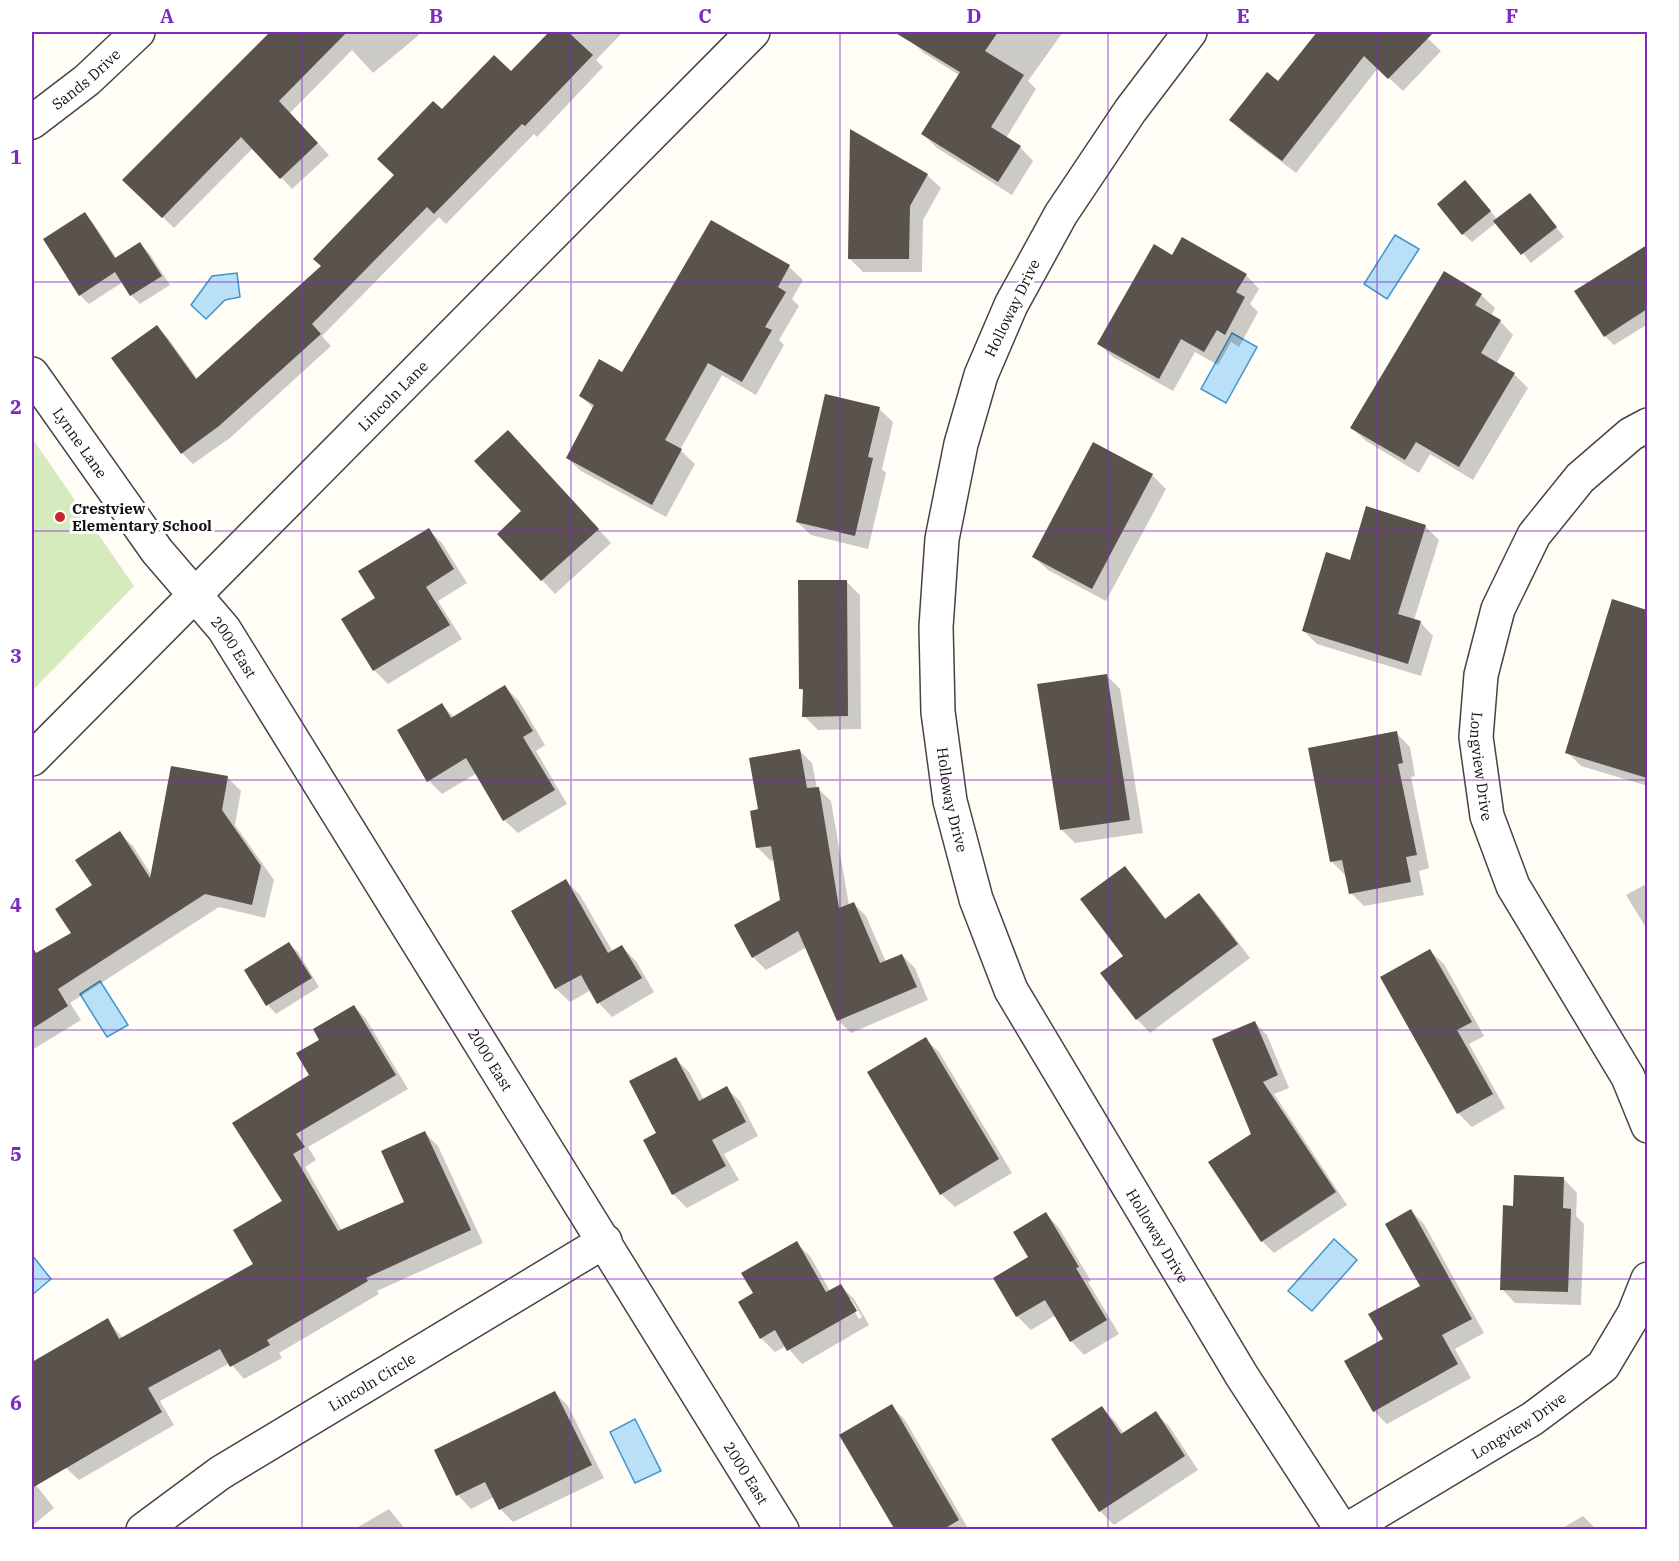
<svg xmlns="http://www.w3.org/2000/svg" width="1679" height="1561" font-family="'IBM Plex Serif',serif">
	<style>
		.green { fill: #d5ebbd }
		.water { fill: #b9e0f7; stroke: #3f96cf; stroke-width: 1.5 }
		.shadow { fill: #0003; fill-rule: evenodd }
		.building { fill: #5a524d }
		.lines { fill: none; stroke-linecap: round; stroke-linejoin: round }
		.minor-casing { stroke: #444; stroke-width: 36 }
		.tertiary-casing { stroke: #444; stroke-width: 36 }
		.minor { stroke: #fff; stroke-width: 33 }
		.tertiary { stroke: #fff; stroke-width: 33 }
		.grid { fill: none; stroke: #7b2cbf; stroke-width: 1.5; stroke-opacity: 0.55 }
		.poi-dot { fill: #c4262e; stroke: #fff; stroke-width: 2 }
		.labels { text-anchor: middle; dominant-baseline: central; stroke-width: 6; stroke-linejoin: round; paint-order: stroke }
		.street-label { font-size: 15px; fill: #111; stroke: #fff }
		.poi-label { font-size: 15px; font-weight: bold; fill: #111; stroke: #fff; text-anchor: start }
		.neatline { fill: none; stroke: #7b2cbf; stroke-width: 2 }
		.grid-label { font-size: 20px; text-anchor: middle; font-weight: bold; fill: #7b2cbf }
	</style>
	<rect width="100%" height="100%" fill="#fffdf5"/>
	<!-- green -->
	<polygon class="green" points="32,438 134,586 32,691"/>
	<!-- water -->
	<g class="water">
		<polygon points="1395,235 1419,249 1387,299 1364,284"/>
		<polygon points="237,273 240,297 225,300 206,319 191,305 212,276"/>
		<polygon points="1232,333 1257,347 1226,403 1201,389"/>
		<polygon points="100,981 128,1025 107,1037 80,994"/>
		<polygon points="1334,1239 1357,1260 1312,1311 1288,1291"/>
		<polygon points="32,1255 51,1279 32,1295"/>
		<polygon points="635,1419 661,1471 635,1483 610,1432"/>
	</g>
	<!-- shadow -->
	<g class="shadow">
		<polygon points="272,32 416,32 419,35 373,73 352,50 290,113 329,155 292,189 253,148 174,228 124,180"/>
		<polygon points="551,32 623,32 596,60 603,67 537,137 534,134 446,224 439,217 322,336 331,346 230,438 193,464 182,453 157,327 168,338 198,380 323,267 396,176 442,111 512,73"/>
		<polygon points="916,32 1063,32 1028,81 1036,89 1006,138 1020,147 1033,161 1012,195 937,148 923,134 959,75 924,53 910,40"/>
		<polygon points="1319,32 1421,32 1441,51 1403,91 1378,68 1296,173 1245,134 1231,120 1279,83"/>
		<polygon points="927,175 941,188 923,220 922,272 863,272 849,258"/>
		<polygon points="1474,191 1497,219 1530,195 1564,237 1531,263 1497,222 1472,242 1463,234"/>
		<polygon points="85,214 93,223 117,259 140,244 149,253 170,285 140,304 132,296 123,282 89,304 80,295"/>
		<polygon points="711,222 789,267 803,280 792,299 799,306 779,340 784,345 756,395 722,375 680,450 695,464 666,517 581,471 567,458 594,409 581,396 622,374"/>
		<polygon points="1644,249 1648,252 1648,324 1614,345 1605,336"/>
		<polygon points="1172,257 1246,275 1259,289 1250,304 1258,312 1239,347 1231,342 1218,365 1195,352 1173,391 1113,357 1099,344"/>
		<polygon points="1481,295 1495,308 1491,316 1500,321 1513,335 1496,364 1514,374 1528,388 1473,480 1430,454 1419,473 1366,441 1352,428"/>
		<polygon points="879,409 893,422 882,469 886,473 868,549 811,535 797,522"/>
		<polygon points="1094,444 1152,475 1166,489 1106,601 1048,570 1034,557"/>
		<polygon points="521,445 611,543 555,594 499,534 523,512"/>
		<polygon points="1425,526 1439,540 1414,620 1420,622 1433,636 1421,676 1317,644 1303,630 1351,562"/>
		<polygon points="429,530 442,543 467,583 438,601 462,639 388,684 374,670 343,620 377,599"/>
		<polygon points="847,582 860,595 861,729 818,730 804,716 804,692 800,688"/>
		<polygon points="1613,601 1648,612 1648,786 1581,766 1567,752"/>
		<polygon points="1107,676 1120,689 1143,833 1075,843 1061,829"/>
		<polygon points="505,687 519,701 545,745 536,751 567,804 518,833 504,820 477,773 442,794 429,781 442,705 455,718"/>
		<polygon points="1396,733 1410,747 1415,776 1411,777 1429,868 1419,871 1424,895 1364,906 1351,893 1347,875 1345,875 1331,861"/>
		<polygon points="800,751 812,763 817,788 831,801 849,905 853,903 866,916 886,962 902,955 915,968 928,1000 851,1033 838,1020 807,947 766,970 753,957 736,926 781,901 774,860 771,861 758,848 760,811"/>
		<polygon points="228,778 241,791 235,825 274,880 265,918 219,907 70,1003 81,1020 32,1050 32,958 73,933 119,833 133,846 152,876"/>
		<polygon points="1125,868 1138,882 1167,920 1199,895 1213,909 1250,958 1150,1033 1137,1019"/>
		<polygon points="566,881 580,895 613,952 622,947 636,961 654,992 612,1017 599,1003 591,990 570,1002 556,989 513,912"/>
		<polygon points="1648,883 1648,931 1626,895"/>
		<polygon points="289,944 298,952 319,987 276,1014 268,1005 246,970"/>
		<polygon points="1430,951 1444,964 1484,1036 1469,1044 1505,1108 1472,1127 1458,1113 1382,978"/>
		<polygon points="354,1006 366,1019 408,1089 308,1147 316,1160 305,1167 342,1231 406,1202 425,1133 438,1146 483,1243 377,1291 379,1294 279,1353 282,1358 244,1379 230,1363 160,1401 174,1425 79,1480 66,1468 32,1408 32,1364 107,1320 123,1338 255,1265 284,1202 234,1123 311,1075 321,1041"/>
		<polygon points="1255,1023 1267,1035 1289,1088 1274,1094 1347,1205 1274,1253 1262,1241 1253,1135"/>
		<polygon points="925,1039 939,1052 1012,1173 955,1207 941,1194"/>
		<polygon points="676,1059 689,1072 704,1100 726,1088 740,1101 758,1136 724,1154 739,1180 687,1208 673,1194 658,1134"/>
		<polygon points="1564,1179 1577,1193 1576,1216 1584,1224 1581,1305 1515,1303 1502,1289 1515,1208"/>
		<polygon points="1411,1211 1424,1224 1484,1333 1455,1349 1471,1378 1387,1424 1374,1411 1385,1340 1422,1286"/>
		<polygon points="1046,1214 1059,1228 1091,1281 1088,1282 1119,1334 1084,1355 1071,1341 1056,1315 1031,1330 1017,1316 995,1278 1030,1257"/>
		<path d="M796 1243 810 1256 830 1291 840 1285 854 1299 869 1325 802 1364 786 1346 775 1352 761 1338 740 1303 755 1294ZM848 1299H851L862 1317 859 1319Z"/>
		<polygon points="555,1393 568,1406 604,1478 513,1522 500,1509 494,1497 471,1509 458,1495"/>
		<polygon points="892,1406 905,1420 969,1530 897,1530"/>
		<polygon points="1102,1408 1115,1421 1124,1434 1155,1413 1169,1426 1198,1470 1114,1525 1100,1511 1053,1439"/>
		<polygon points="32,1480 54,1508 32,1526"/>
		<polygon points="389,1509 406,1530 353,1530"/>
		<polygon points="1583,1516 1597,1530 1559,1530"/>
	</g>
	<!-- building -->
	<g class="building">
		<polygon points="270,32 347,32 279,101 318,143 280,179 241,137 162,218 122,180"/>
		<polygon points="549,32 568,32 593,55 525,126 522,124 434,214 427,207 312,324 321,334 219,426 181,454 111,358 157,325 196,379 321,266 313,259 394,175 377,159 433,101 442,109 494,55 511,71"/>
		<polygon points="894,32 998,32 985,51 1024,75 991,127 1021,146 998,182 921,134 960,72"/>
		<polygon points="1317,32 1434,32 1388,79 1364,56 1282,161 1229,120 1267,72 1278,81"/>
		<polygon points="850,129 928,174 910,206 909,259 848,259"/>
		<polygon points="1465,180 1491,211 1462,235 1437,204"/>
		<polygon points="1530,193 1557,227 1521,255 1493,221"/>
		<polygon points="85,212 115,258 140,242 162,276 130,296 115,272 79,296 43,239"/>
		<polygon points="711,220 790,265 778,287 786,292 765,327 772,330 742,382 708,363 665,440 682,449 652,505 566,458 594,405 579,396 599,359 622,372"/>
		<polygon points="1182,237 1247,274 1236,292 1245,297 1225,335 1217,330 1204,352 1181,339 1159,379 1097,344 1154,244 1172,255"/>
		<polygon points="1647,245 1647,309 1604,337 1574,291"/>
		<polygon points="1444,271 1482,294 1475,305 1501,320 1481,353 1515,373 1459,467 1416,442 1405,460 1350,428"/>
		<polygon points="825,394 880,407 868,457 873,458 855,536 796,522"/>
		<polygon points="508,430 599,529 541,581 497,534 521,511 474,461"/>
		<polygon points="1093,442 1153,474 1092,589 1032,557"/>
		<polygon points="1366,506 1426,525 1398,614 1421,621 1408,664 1302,631 1326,552 1350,560"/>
		<polygon points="429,528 454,569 426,587 450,625 373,671 341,619 375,598 358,571"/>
		<polygon points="798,580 847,580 848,716 802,717 803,689 799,689"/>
		<polygon points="1612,599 1647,610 1647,778 1565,753"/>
		<polygon points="1107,674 1130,820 1060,830 1037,684"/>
		<polygon points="505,685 533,731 523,737 555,790 503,821 466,758 427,782 397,730 442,703 451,718"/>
		<polygon points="1397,731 1403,763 1398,764 1417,855 1406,857 1411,882 1349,894 1342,860 1330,862 1308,748"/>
		<polygon points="800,749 807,788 819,787 839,908 854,902 880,963 902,954 917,987 837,1021 798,931 752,958 734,925 780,900 771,846 756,848 750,811 758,809 749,758"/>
		<polygon points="171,766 228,776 222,810 261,866 252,905 205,894 58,989 68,1006 32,1029 32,946 36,953 71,933 55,909 92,885 75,860 120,831 150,878"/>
		<polygon points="1125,866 1165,919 1199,893 1238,944 1136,1020 1100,973 1123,956 1080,899"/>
		<polygon points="566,879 608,953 622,945 642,978 597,1004 581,975 555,989 511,911"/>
		<polygon points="289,942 312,978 266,1006 244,970"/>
		<polygon points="1430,949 1472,1022 1457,1030 1493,1094 1457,1114 1380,977"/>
		<polygon points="354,1005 396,1075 296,1134 305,1147 293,1154 338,1231 404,1202 381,1151 425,1131 471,1230 366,1278 368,1281 267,1340 270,1345 230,1367 220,1349 148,1388 162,1412 32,1488 32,1362 108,1318 119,1339 253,1264 233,1230 282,1201 232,1123 309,1075 296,1053 319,1040 313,1029"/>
		<polygon points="1255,1021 1278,1075 1263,1082 1336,1192 1261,1242 1208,1162 1251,1134 1212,1039"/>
		<polygon points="926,1037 999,1159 940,1195 867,1072"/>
		<polygon points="676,1057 699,1101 727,1086 746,1122 712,1140 726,1166 672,1195 643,1140 656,1133 629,1081"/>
		<polygon points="1514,1175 1564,1177 1563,1208 1571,1209 1568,1292 1500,1290 1503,1205 1513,1206"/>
		<polygon points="1411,1209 1472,1319 1442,1335 1458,1364 1373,1412 1344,1361 1383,1339 1368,1314 1420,1286 1385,1224"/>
		<polygon points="1046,1212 1079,1267 1076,1268 1107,1320 1070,1342 1045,1300 1016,1317 993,1278 1028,1257 1013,1232"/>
		<polygon points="797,1241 826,1292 841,1284 857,1311 787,1351 775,1330 760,1339 738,1302 753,1293 741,1273"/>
		<polygon points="555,1391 592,1465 499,1510 485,1482 456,1496 434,1450"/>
		<polygon points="892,1404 959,1520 942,1530 895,1530 839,1435"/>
		<polygon points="1102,1406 1121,1434 1156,1411 1185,1456 1099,1512 1051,1439"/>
	</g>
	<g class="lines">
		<defs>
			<g id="minor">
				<path id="s1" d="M1190 32 1130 111 1061 214 1011 305 981 375 961 444 942 539 936 627 938 712 950 801 976 899 1011 990 1242 1376 1342 1530"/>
				<path id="s2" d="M32 122 87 80 138 32"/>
				<path id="s3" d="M32 374 157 551 224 629 782 1530"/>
				<path id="s4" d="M1648 425 1631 434 1580 478 1534 535 1498 609 1481 675 1476 737 1487 816 1513 886 1628 1077 1648 1126"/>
				<path id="s5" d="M143 1530 220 1473 605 1241"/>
				<path id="s6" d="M1347 1530 1532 1419 1603 1366 1634 1314 1648 1279"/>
			</g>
			<g id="tertiary">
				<path id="s7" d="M32 759 753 32"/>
			</g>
		</defs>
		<!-- minor casing -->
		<use href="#minor" class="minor-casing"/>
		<!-- tertiary casing -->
		<use href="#tertiary" class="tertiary-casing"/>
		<!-- minor -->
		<use href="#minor" class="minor"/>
		<!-- tertiary -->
		<use href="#tertiary" class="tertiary"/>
	</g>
	<!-- grid -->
	<path class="grid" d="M302 32V1530M571 32V1530M840 32V1530M1108 32V1530M1377 32V1530M32 282H1648M32 531H1648M32 780H1648M32 1030H1648M32 1279H1648"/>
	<!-- markers -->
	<circle class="poi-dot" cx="60" cy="517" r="6"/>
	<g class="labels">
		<!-- street labels -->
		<g class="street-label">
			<text stroke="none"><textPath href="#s2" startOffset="69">Sands Drive</textPath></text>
			<text transform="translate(1012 308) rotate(-64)">Holloway Drive</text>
			<text stroke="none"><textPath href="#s7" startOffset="512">Lincoln Lane</textPath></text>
			<text stroke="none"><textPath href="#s3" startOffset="84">Lynne Lane</textPath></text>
			<text stroke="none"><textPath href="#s3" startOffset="340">2000 East</textPath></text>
			<text stroke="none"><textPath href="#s4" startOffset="402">Longview Drive</textPath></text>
			<text stroke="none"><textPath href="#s1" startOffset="834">Holloway Drive</textPath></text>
			<text stroke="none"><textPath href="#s3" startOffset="826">2000 East</textPath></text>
			<text stroke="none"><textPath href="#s1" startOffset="1320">Holloway Drive</textPath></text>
			<text stroke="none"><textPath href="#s5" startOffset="273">Lincoln Circle</textPath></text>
			<text stroke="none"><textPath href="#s6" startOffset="201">Longview Drive</textPath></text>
			<text stroke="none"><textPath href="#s3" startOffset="1312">2000 East</textPath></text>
		</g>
		<!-- poi labels -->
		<g class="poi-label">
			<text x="72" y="508">Crestview<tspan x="72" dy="17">Elementary School</tspan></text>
		</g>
	</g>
	<!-- border -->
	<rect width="1679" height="1561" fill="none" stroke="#ffffff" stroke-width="66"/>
	<rect x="33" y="33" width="1613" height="1495" class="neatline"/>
	<g class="grid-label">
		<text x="167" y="23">A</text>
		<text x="436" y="23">B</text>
		<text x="705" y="23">C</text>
		<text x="974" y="23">D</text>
		<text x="1243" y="23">E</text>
		<text x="1512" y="23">F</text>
		<text x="16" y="164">1</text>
		<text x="16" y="414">2</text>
		<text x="16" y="663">3</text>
		<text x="16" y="912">4</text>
		<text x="16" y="1161">5</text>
		<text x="16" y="1410">6</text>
	</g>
</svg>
